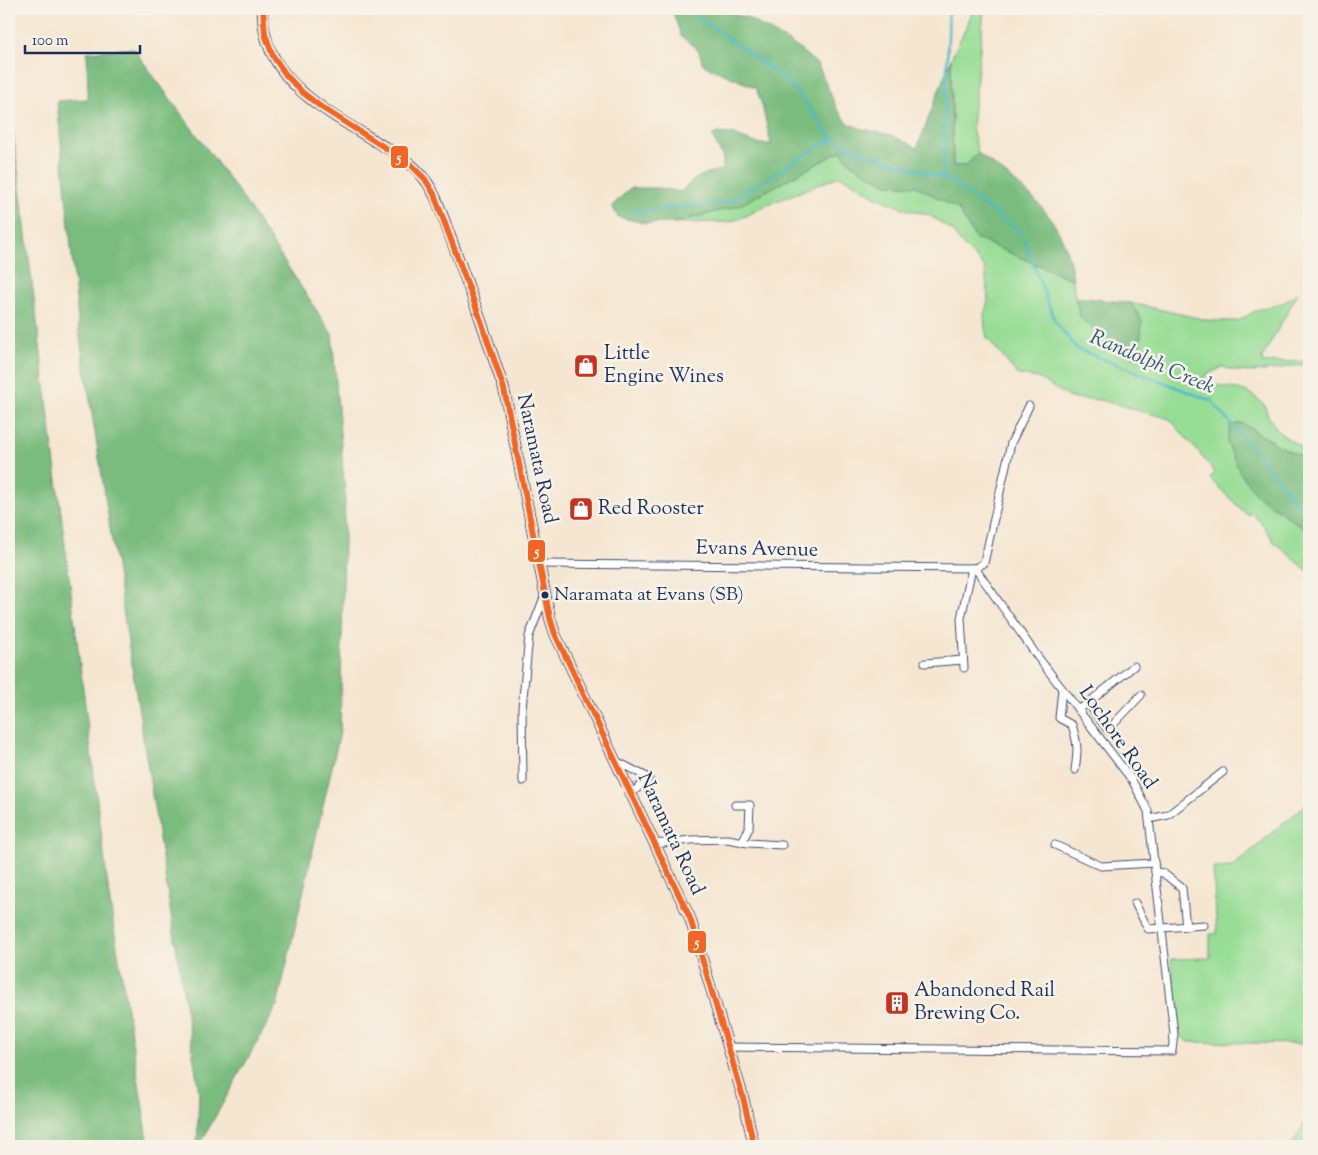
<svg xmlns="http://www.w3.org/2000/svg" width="1318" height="1155" font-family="'Sorts Mill Goudy',serif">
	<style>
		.green { fill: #98dd95; stroke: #5a867a }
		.forest { fill: #7abc7e; stroke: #4a766e }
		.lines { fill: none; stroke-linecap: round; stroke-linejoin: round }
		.stream { stroke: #4dbbc6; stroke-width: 2.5 }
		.minor-casing { stroke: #3c4a6f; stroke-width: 9 }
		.secondary-casing { stroke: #3c4a6f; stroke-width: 12 }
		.minor { stroke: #fff; stroke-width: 7 }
		.secondary { stroke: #fff; stroke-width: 10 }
		.bus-1-casing { stroke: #f7f3e8; stroke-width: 10 }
		.bus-1 { stroke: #f26522; stroke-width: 6 }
		.bus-dot { fill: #1b2f5e; stroke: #f7f3e8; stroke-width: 2 }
		.labels { text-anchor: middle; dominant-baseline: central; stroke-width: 5; stroke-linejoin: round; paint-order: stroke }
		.bus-label { font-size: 19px; fill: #1b2f5e; stroke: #f7f3e8; text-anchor: start }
		.poi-label { font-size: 20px; fill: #1b2f5e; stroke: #f7f3e8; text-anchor: start }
		.street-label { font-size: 20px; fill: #1b2f5e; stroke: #f7f3e8 }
		.water-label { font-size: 21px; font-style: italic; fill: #2a597d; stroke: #f7f3e8 }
		.line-badge { stroke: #f7f3e8; stroke-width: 2 }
		.badge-label { font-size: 14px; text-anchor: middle; font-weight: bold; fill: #fff }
	</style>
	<rect width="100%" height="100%" fill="#f7f3e8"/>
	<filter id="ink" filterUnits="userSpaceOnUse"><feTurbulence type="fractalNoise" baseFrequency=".02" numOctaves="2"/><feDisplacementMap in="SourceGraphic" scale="10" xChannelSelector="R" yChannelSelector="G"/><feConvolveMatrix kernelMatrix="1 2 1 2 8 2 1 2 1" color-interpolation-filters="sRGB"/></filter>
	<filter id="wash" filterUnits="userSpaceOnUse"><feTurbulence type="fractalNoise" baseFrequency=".0096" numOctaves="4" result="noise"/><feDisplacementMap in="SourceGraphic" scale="20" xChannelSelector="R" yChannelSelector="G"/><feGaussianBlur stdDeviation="1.12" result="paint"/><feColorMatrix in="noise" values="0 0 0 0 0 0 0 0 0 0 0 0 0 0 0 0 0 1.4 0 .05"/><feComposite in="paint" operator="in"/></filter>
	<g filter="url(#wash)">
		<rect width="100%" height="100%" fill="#f5e6d1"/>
		<!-- green -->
		<g class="green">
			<polygon points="973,9 984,9 972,128 978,153 966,166 953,166 951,59 968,23"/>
			<path d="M841 151 851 164 887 184 916 186 958 209 975 238 1073 280 1075 297 1081 318 1142 321 1131 303 1211 321H1238L1257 310 1285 302 1298 293 1262 358 1263 363 1307 361H1309V364C1281 367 1251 378 1223 367L1204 376 1212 384 1245 391 1251 394 1264 404 1269 418 1280 433 1309 453V460L1282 447 1258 496 1309 532V572L1274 542 1263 525 1252 513 1247 515 1210 479 1215 472 1170 419 1101 400 1070 398 1038 378 1018 375 987 338 985 329 984 316 988 300 985 268 957 238 953 231 929 215 905 209 876 197 856 184 840 176 769 204 746 216 729 222 673 223 738 206Z"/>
			<polygon points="1309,802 1309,1044 1189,1042 1180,1036 1171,959 1210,958 1210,934 1217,934 1213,868 1232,867"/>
			<polygon points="1309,1116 1309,1146 1291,1146"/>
		</g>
		<!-- forest -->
		<g class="forest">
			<path d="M672 9H722L729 13 746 17 797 47 818 65 837 109 848 123 862 129 891 135 917 148 951 59 953 166H966L978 153C1026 191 1065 214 1073 280L975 238 958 209 916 186 887 184 851 164 841 151 738 206 673 223H644L618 217 612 206 630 188H659L681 192C695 177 703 173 723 170V158L712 136 716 133 731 134 758 144H771L762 105 756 88 705 66 702 62 699 51 681 36Z"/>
			<polygon points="133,48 240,194 332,334 345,494 340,732 277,1006 199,1146 197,1146 199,1092 79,331 57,101 88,99 87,52"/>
			<polygon points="9,99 110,903 149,1146 9,1146"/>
			<polygon points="1075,297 1131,303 1142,321 1139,359 1112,345 1081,318"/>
			<polygon points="1242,423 1282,447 1309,460 1309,532 1258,496 1240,473 1227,443 1230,425"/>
		</g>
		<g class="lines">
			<!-- stream -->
			<g class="stream">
				<polyline points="695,9 697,16 789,82 832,138 851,148 949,180 1021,232 1055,321 1077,349 1212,401 1309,517"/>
				<polyline points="943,179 949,9"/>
				<polyline points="629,213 731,201 832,138"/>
			</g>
		</g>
	</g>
	<g filter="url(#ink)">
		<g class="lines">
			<defs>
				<g id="minor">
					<polyline points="539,564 975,568"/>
					<polyline points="925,663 963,660"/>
					<polyline points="964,668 961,618 972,568"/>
					<path d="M1062 689 1059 718 1072 725C1078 744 1078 750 1075 770"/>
					<polyline points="1088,703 1134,666"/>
					<polyline points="1078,710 1088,703 1108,730 1141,695"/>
					<polyline points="616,761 649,778 631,794"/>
					<polyline points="523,781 522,708 529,636 545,595"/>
					<polyline points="735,805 750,805 749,828 742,842"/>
					<polyline points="1149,819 1168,815 1223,772"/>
					<polyline points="655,844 691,840 728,839 748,843 782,845"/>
					<polyline points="1055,845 1101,866 1154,863"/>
					<polyline points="1155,872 1163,873 1182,888 1186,927"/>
					<polyline points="1135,903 1148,929 1204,925"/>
					<polyline points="727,1047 1172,1051 1174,1034 1148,811 1132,780 1037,656 975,568 984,563 1011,443 1029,406"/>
				</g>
				<path id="secondary" d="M263 9C260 81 331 113 383 146 397 154 412 163 422 176 430 185 435 195 439 206L480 318 504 389 550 618 555 634 690 918 743 1097 754 1146"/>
			</defs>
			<!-- minor casing -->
			<use href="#minor" class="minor-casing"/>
			<!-- secondary casing -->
			<use href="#secondary" class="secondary-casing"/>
			<!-- minor -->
			<use href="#minor" class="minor"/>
			<!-- secondary -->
			<use href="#secondary" class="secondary"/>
			<defs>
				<polyline id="bus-1" points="263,9 265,34 273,56 286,75 302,92 321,107 409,163 425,179 434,194 480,318 504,389 550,618 555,634 690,918 743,1097 754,1146"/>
			</defs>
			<!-- bus-1 casing -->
			<use href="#bus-1" class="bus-1-casing"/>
			<!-- bus-1 -->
			<use href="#bus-1" class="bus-1"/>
		</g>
	</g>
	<!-- icons -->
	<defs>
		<symbol id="shop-square" viewBox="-11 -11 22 22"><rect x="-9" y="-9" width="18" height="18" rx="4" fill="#c8321e" stroke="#f7f3e8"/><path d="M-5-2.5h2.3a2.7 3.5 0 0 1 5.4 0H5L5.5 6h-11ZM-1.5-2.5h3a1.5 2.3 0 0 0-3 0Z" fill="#fff"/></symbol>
		<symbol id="building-square" viewBox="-11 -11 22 22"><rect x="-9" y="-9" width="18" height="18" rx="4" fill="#c8321e" stroke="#f7f3e8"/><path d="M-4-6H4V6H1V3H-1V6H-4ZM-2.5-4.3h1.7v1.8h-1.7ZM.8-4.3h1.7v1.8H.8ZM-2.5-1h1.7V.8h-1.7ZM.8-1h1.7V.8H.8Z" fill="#fff"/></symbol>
	</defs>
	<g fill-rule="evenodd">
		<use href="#shop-square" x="572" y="352" width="28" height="28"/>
		<use href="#shop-square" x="567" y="495" width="28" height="28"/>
		<use href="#building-square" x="883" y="989" width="28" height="28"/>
	</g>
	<!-- markers -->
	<circle class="bus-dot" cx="545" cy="595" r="4.5"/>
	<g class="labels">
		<!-- bus labels -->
		<g class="bus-label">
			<text x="554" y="595">Naramata at Evans (SB)</text>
		</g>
		<!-- poi labels -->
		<g class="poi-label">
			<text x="604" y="354">Little<tspan x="604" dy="23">Engine Wines</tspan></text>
			<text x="598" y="509">Red Rooster</text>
			<text x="914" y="991">Abandoned Rail<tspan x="914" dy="23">Brewing Co.</tspan></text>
		</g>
		<!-- street labels -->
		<g class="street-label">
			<text transform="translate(536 459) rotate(78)">Naramata Road</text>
			<text transform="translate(757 550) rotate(1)">Evans Avenue</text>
			<text transform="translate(1117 738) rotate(55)">Lochore Road</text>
			<text transform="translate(670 834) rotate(65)">Naramata Road</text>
		</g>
		<!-- water labels -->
		<g class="water-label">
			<text transform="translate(1152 363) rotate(23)">Randolph Creek</text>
		</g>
	</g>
	<g class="line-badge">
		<rect x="390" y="145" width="19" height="24" rx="5" fill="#f26522"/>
		<rect x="527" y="539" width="19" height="24" rx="5" fill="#f26522"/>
		<rect x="687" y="930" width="20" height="24" rx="5" fill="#f26522"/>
	</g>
	<g class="badge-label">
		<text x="399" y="162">5</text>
		<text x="537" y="556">5</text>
		<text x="697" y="947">5</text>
	</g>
	<!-- margin -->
	<rect width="1318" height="1155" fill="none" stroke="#f7f3e8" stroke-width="30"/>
	<!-- scale -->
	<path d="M25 45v8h115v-8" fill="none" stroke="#1b2f5e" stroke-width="2.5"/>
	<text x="32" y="45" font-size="15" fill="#1b2f5e" stroke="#f7f3e8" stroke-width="4" paint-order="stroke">100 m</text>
</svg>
